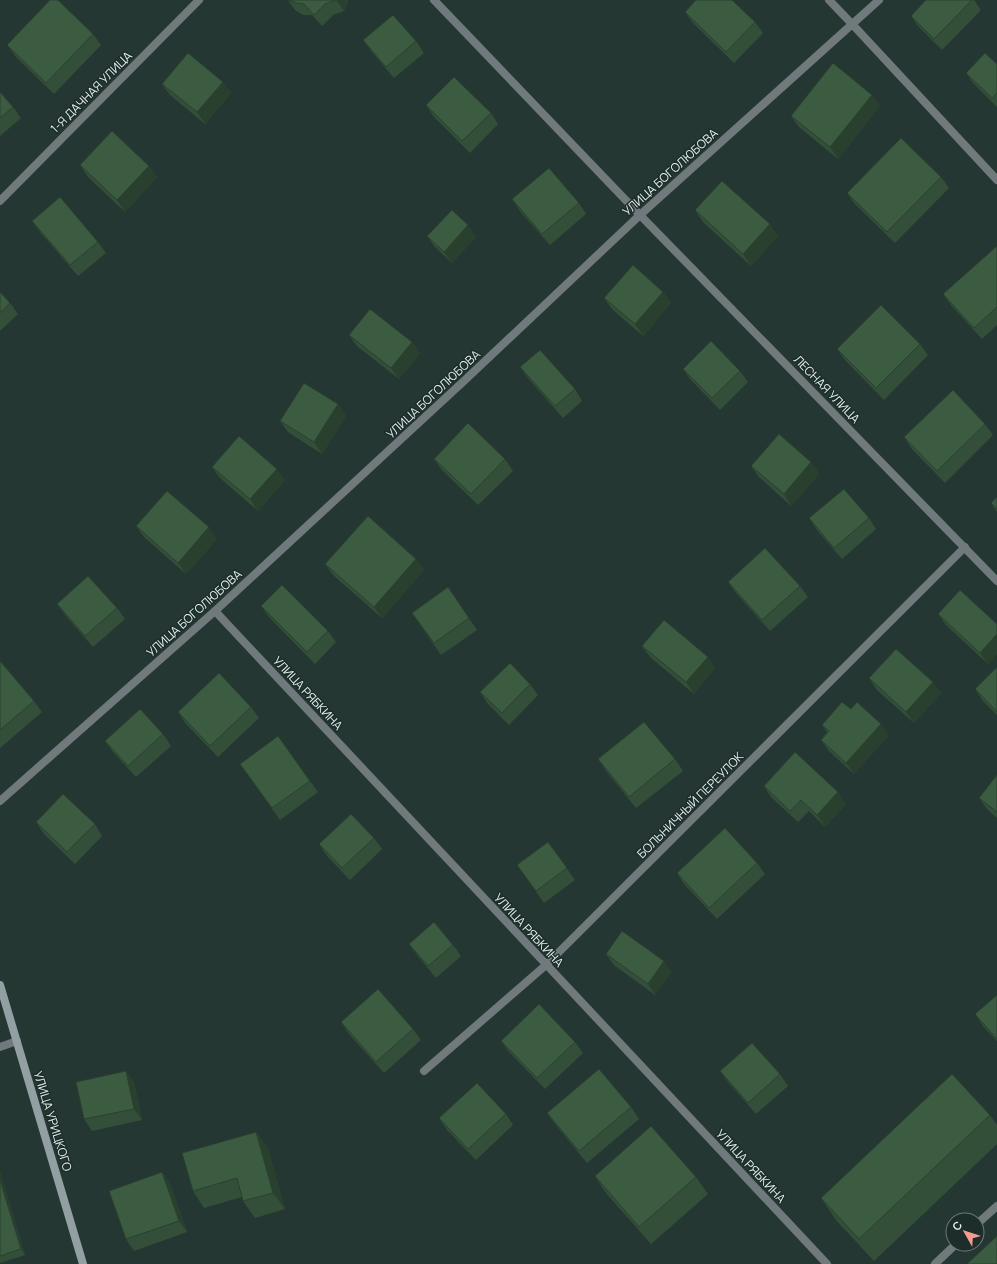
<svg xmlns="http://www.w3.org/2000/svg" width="997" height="1264" font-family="Manrope,sans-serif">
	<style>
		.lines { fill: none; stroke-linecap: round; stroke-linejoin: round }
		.lane { stroke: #70797b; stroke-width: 8 }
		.street { stroke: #70797b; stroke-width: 8 }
		.secondary { stroke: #92a0a3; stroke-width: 8 }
		.wall { fill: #344f39 }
		.shaded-wall { fill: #2a402e }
		.building { fill: #3c5c42; stroke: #2a402e }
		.labels { text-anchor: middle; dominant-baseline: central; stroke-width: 3; stroke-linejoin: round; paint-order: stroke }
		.street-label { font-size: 12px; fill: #e5f0ee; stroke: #1c2d2a }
	</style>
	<rect width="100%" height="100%" fill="#253733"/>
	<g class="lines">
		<!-- lane -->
		<g class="lane">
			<polyline points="829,0 853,25"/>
			<polyline points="0,1047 17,1041"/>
			<polyline points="424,1071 546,965 965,547"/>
		</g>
		<!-- street -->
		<g class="street">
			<polyline points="434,0 640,215 997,581"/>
			<polyline points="853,25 997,180"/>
			<polyline points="0,201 199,0"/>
			<polyline points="215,611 827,1264"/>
			<polyline points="0,801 215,611 465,380 640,215 879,0"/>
			<polyline points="977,1224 997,1206"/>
			<polyline points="935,1264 956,1244"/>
		</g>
		<!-- secondary -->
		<polyline class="secondary" points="0,985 83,1264"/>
	</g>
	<!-- wall -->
	<g class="wall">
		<polygon points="288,0 348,0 344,11 333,15 322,26 312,15 303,15 295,10"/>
		<polygon points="926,0 974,0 981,10 942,50 919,27 911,16"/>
		<polygon points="685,12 755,22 763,33 734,63 693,23"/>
		<polygon points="93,34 101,45 54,94 15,56 7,45"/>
		<polygon points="363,40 416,41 424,53 394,78 371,51"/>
		<polygon points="997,64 997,107 974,84 966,73"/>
		<polygon points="223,82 231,93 205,124 170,95 162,84"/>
		<polygon points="0,92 13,107 21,118 0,136"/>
		<polygon points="426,105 491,113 498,124 470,153 434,117"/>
		<polygon points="880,106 838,159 799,127 791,116"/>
		<polygon points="80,165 157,177 125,212 88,177"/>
		<polygon points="941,177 949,188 895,243 855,204 847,193"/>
		<polygon points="512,199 579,203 586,214 550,245 520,211"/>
		<polygon points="695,210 778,236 751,266 703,222"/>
		<polygon points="32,221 98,242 106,253 78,276 40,232"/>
		<polygon points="427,236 476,237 452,263 435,247"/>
		<polygon points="997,246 997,325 982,339 951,305 943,294"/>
		<polygon points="0,292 10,303 18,314 0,331"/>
		<polygon points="663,292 671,303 643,336 612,309 604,298"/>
		<polygon points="349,335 412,342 420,353 399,379 357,346"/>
		<polygon points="920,344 928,355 884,400 845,360 837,349"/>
		<polygon points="520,367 575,389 582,401 563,418 528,378"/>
		<polygon points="683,369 740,371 748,382 720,410 691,380"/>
		<polygon points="338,404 346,416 322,454 288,432 280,421"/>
		<polygon points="985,424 993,435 945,483 912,449 904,437"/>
		<polygon points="434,459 505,459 513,471 478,505 442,470"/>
		<polygon points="811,462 819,474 791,506 759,477 751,466"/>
		<polygon points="212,467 285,480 258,511 220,478"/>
		<polygon points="997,497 997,512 991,503"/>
		<polygon points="809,518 869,518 876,529 842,559 817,530"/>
		<polygon points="136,526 217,539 186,574 144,537"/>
		<polygon points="416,559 424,570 382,618 333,575 325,564"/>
		<polygon points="728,582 800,586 808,597 770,631 736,593"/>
		<polygon points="448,587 477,630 441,655 412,613"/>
		<polygon points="57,604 117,608 125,619 93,647 65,615"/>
		<polygon points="261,606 328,631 336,642 315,664 269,617"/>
		<polygon points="938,614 997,624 997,654 988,664 946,625"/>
		<polygon points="642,646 715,668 694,694 650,657"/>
		<polygon points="0,661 34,701 42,712 0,748"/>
		<polygon points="997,667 997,715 983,701 975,689"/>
		<polygon points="869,678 941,693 914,723 877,690"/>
		<polygon points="530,684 538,695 509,725 488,704 480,692"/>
		<polygon points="251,707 259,718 218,757 186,724 178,712"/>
		<polygon points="851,709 889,735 854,774 829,751 821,740 827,732 822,725"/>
		<polygon points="163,734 171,746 136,777 113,752 105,741"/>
		<polygon points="598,759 675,759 683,771 636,808 606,771"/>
		<polygon points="240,764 310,781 318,792 280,820"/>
		<polygon points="997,775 997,818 987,809 979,798"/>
		<polygon points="764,786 846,804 825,827 809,811 798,822 771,797"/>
		<polygon points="36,822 95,824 102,836 75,864 44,834"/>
		<polygon points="374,838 382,849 350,880 327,856 319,844"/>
		<polygon points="548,842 575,880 544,903 517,865"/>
		<polygon points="757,863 765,874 717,919 684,884 677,873"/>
		<polygon points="409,944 453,945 461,956 436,978 417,955"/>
		<polygon points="606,954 664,961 671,973 655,995 614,965"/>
		<polygon points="997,995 997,1041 983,1026 975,1014"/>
		<polygon points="341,1022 413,1029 421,1040 384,1073 349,1034"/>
		<polygon points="501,1041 575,1042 583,1053 545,1089 509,1052"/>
		<polygon points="720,1071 780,1074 788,1086 756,1114 728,1082"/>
		<polygon points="134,1082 142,1120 92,1131 84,1119"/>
		<polygon points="631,1107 639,1119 587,1163 555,1124 547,1113"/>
		<polygon points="506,1114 513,1125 476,1160 447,1130 439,1118"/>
		<polygon points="990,1115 997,1125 997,1144 874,1261 836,1220 821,1198"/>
		<polygon points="256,1132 268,1149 285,1209 255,1218 243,1201 242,1197 204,1208 193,1191"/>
		<polygon points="0,1172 25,1255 0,1263"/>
		<polygon points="162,1172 170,1184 187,1232 134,1251 126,1239"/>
		<polygon points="595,1176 696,1177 708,1194 651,1244 606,1193"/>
	</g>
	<!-- shaded-wall -->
	<g class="shaded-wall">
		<polygon points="336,0 347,0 347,1 344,11"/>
		<polygon points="223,82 231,93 205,124 197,112"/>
		<polygon points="872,95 880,106 838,159 830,147"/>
		<polygon points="149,166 157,177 125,212 117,200"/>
		<polygon points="770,224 778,236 751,266 743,254"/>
		<polygon points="468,225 476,237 452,263 444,252"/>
		<polygon points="663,292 671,303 643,336 635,324"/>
		<polygon points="412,342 420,353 399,379 391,368"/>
		<polygon points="338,404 346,416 322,454 314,442"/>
		<polygon points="811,462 819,474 791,506 784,494"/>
		<polygon points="277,469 285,480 258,511 250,499"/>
		<polygon points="209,527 217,539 186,574 178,563"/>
		<polygon points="416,559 424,570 382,618 374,607"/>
		<polygon points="997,634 997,654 988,664 980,653"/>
		<polygon points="708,657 715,668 694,694 686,682"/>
		<polygon points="933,682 941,693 914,723 906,712"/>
		<polygon points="881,724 889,735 854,774 846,763"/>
		<polygon points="838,792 846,804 825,827 817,815"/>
		<polygon points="664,961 671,973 655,995 648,984"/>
		<polygon points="126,1071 134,1082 142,1120 134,1109"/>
		<polygon points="256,1132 268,1149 285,1209 273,1193"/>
		<polygon points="0,1172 25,1255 21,1249 0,1180"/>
		<polygon points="162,1172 170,1184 187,1232 179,1221"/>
	</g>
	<!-- building -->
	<g class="building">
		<polygon points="50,0 58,0 93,34 46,83 7,45"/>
		<polygon points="289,0 336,0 325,4 314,15 304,4 296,3"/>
		<polygon points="696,0 732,0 755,22 726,52 685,12"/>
		<polygon points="926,0 972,0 934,39 911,16"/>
		<polygon points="393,15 416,41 386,67 363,40"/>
		<polygon points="188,53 223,82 197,112 162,84"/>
		<polygon points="985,53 997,64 997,93 992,98 966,73"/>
		<polygon points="833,63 872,95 830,147 791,116"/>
		<polygon points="454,77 491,113 462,141 426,105"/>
		<polygon points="0,92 13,107 0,118"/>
		<polygon points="112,131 149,166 117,200 80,165"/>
		<polygon points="901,138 941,177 887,232 847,193"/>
		<polygon points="549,168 579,203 542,234 512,199"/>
		<polygon points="722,181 770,224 743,254 695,210"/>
		<polygon points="60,197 98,242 70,265 32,221"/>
		<polygon points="452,210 468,225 444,252 427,236"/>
		<polygon points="997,246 997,307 974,328 943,294"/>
		<polygon points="633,265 663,292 635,324 604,298"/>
		<polygon points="0,292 10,303 0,313"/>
		<polygon points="881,305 920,344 876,388 837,349"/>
		<polygon points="370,309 412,342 391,368 349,335"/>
		<polygon points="711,341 740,371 712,398 683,369"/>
		<polygon points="540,350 575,389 555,406 520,367"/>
		<polygon points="304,383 338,404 314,442 280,421"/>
		<polygon points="953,390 985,424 937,471 904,437"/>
		<polygon points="468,423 505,459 471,494 434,459"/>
		<polygon points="779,434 811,462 784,494 751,466"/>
		<polygon points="239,436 277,469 250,499 212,467"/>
		<polygon points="844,489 869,518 834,548 809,518"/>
		<polygon points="167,491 209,527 178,563 136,526"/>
		<polygon points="997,497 997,509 991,503"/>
		<polygon points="368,516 416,559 374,607 325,564"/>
		<polygon points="765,548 800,586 762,620 728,582"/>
		<polygon points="88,576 117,608 85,636 57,604"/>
		<polygon points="282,585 328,631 307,652 261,606"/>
		<polygon points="448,587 469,618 434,643 412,613"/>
		<polygon points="960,590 997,624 997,634 980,653 938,614"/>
		<polygon points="664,620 708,657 686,682 642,646"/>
		<polygon points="896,649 933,682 906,712 869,678"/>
		<polygon points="0,661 34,701 0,730"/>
		<polygon points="510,663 530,684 502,713 480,692"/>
		<polygon points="997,667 997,712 975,689"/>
		<polygon points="219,673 251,707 210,746 178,712"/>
		<polygon points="842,702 851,709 857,702 881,724 846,763 821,740 829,731 822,725"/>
		<polygon points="140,709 163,734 128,766 105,741"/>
		<polygon points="644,722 675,759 629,797 598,759"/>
		<polygon points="278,736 310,781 272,808 240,764"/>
		<polygon points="795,752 838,792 817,815 801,800 790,811 764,786"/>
		<polygon points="997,775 997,812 979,798"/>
		<polygon points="63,794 95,824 67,852 36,822"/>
		<polygon points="351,814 374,838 342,868 319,844"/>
		<polygon points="725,828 757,863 709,908 677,873"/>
		<polygon points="548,842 567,868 536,891 517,865"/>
		<polygon points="434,922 453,945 428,966 409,944"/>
		<polygon points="622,931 664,961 648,984 606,954"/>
		<polygon points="378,989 413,1029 376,1062 341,1022"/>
		<polygon points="997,995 997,1039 975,1014"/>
		<polygon points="539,1004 575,1042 537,1078 501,1041"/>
		<polygon points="752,1043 780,1074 748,1103 720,1071"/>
		<polygon points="599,1069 631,1107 579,1151 547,1113"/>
		<polygon points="126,1071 134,1109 84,1119 76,1082"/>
		<polygon points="952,1074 990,1115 859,1239 821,1198"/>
		<polygon points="477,1083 506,1114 468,1149 439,1118"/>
		<polygon points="651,1126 696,1177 639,1227 595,1176"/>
		<polygon points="256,1132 273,1193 243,1201 237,1178 193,1191 182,1153"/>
		<polygon points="162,1172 179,1221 126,1239 109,1191"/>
		<polygon points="0,1180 21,1249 0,1256"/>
		<polygon points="997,1236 997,1264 967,1264"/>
	</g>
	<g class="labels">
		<!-- street labels -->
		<g class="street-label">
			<text transform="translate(91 92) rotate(-45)">1-Я ДАЧНАЯ УЛИЦА</text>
			<text transform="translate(670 172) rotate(-42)">УЛИЦА БОГОЛЮБОВА</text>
			<text transform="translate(827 389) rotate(46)">ЛЕСНАЯ УЛИЦА</text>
			<text transform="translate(433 394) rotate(-43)">УЛИЦА БОГОЛЮБОВА</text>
			<text transform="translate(194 613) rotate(-42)">УЛИЦА БОГОЛЮБОВА</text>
			<text transform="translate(308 693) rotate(47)">УЛИЦА РЯБКИНА</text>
			<text transform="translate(690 805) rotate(-45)">БОЛЬНИЧНЫЙ ПЕРЕУЛОК</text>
			<text transform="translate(529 930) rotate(47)">УЛИЦА РЯБКИНА</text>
			<text transform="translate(53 1121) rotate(73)">УЛИЦА УРИЦКОГО</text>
			<text transform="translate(751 1166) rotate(47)">УЛИЦА РЯБКИНА</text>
		</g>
	</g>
	<!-- north arrow -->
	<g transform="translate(965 1232) rotate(309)"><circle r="19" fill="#1c2d2a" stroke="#6c7b78"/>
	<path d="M0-3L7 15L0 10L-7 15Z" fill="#f59c90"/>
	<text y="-6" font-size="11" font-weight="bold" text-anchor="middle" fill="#e5f0ee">С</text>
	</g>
</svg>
